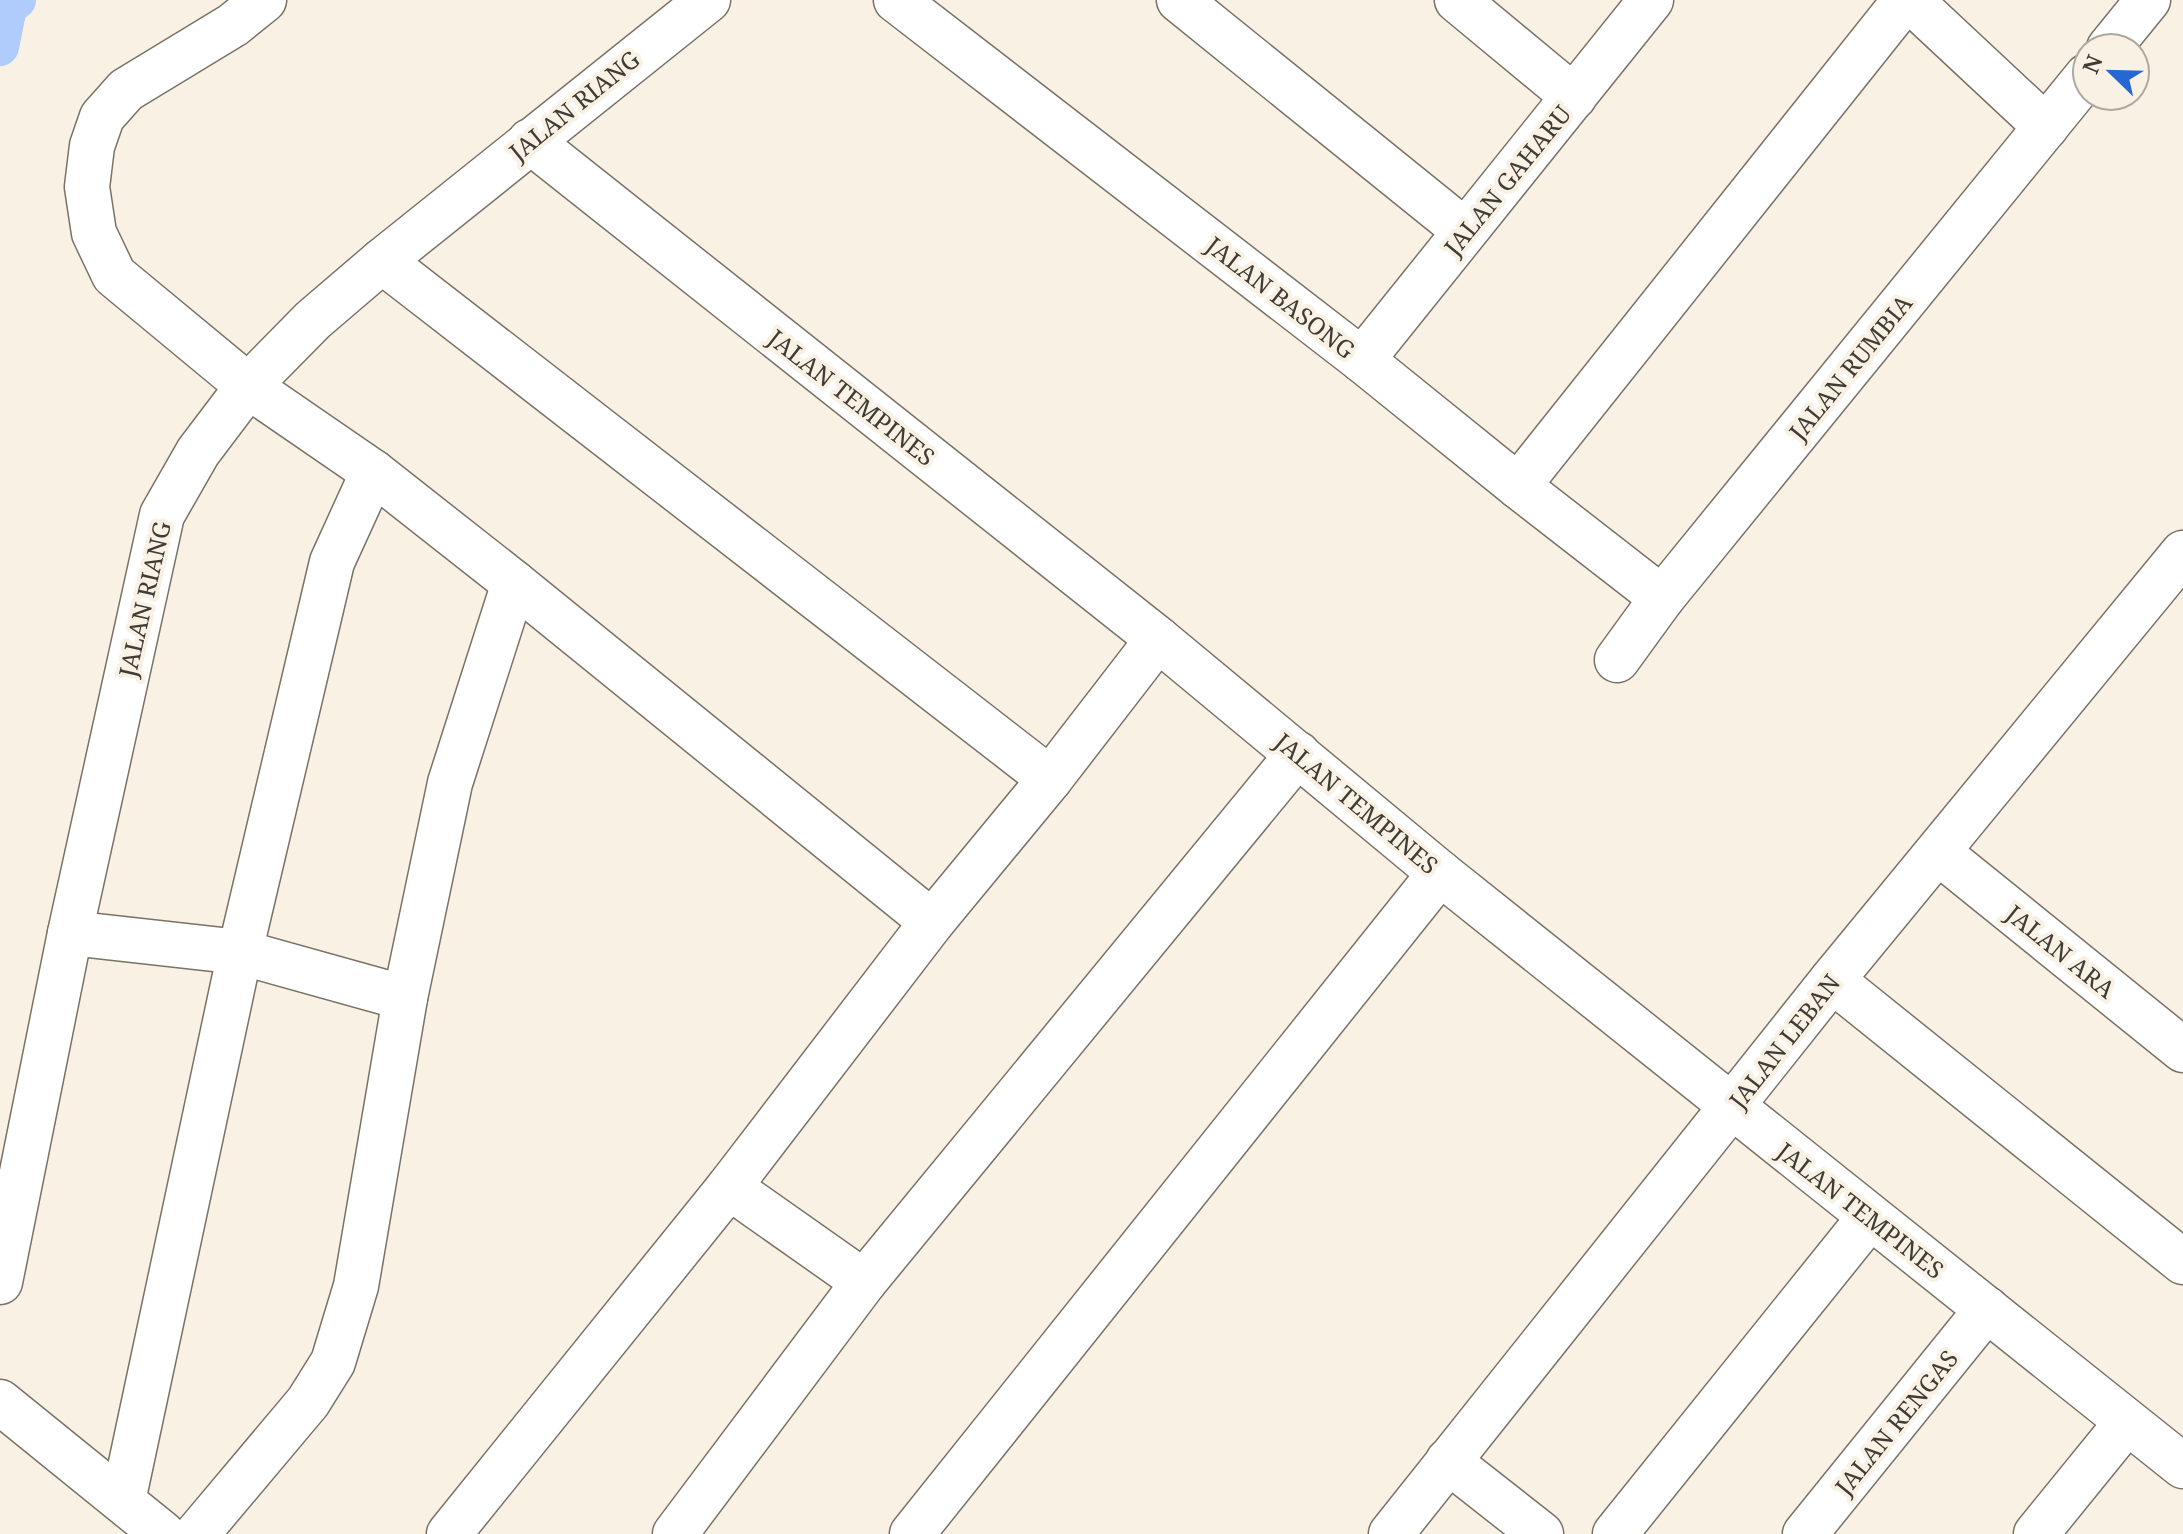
<svg xmlns="http://www.w3.org/2000/svg" width="2183" height="1534" font-family="'Noto Serif',serif">
	<style>
		.lines { fill: none; stroke-linecap: round; stroke-linejoin: round }
		.canal { stroke: #afccfd; stroke-width: 38 }
		.minor-casing { stroke: #7a7266; stroke-width: 47 }
		.minor { stroke: #fff; stroke-width: 44 }
		.labels { text-anchor: middle; dominant-baseline: central; stroke-width: 8; stroke-linejoin: round; paint-order: stroke }
		.street-label { font-size: 24px; fill: #3f3b36; stroke: #f9f1e3 }
	</style>
	<rect width="100%" height="100%" fill="#f9f1e3"/>
	<g class="lines">
		<!-- canal -->
		<polyline class="canal" points="0,47 8,7 17,0"/>
		<defs>
			<g id="minor">
				<polyline points="264,0 233,25 126,90 102,117 92,146 87,187 94,233 114,275 248,386 373,472 514,583 932,922"/>
				<polyline points="896,0 1362,360 1518,486 1662,598"/>
				<polyline points="1179,0 1465,231"/>
				<polyline points="1457,0 1574,97"/>
				<polyline points="1910,0 2046,127"/>
				<polyline points="2109,48 2148,0"/>
				<polyline points="530,141 1158,639 1440,873 2183,1466"/>
				<polyline points="382,261 1050,779"/>
				<polyline points="1362,360 1651,0"/>
				<polyline points="1518,486 1905,0"/>
				<polyline points="1617,660 1662,598 2087,76"/>
				<polyline points="1938,852 2183,1050"/>
				<polyline points="70,933 240,952 405,998"/>
				<polyline points="1832,980 2183,1262"/>
				<polyline points="729,1187 864,1282"/>
				<polyline points="0,1282 70,933 162,515 198,452 248,386 313,320 382,261 708,0"/>
				<polyline points="0,1402 163,1534"/>
				<polyline points="1448,1461 1541,1534"/>
				<polyline points="123,1501 240,952 332,562 373,472"/>
				<polyline points="197,1534 308,1402 333,1362 356,1286 405,998 450,783 514,583"/>
				<polyline points="449,1534 729,1187 932,922 1050,779 1158,639"/>
				<polyline points="675,1534 864,1282 1298,754"/>
				<polyline points="912,1534 1440,873"/>
				<polyline points="1391,1534 1832,980 2183,553"/>
				<polyline points="1615,1534 1869,1218"/>
				<polyline points="1805,1534 1987,1309"/>
				<polyline points="2036,1534 2127,1422"/>
			</g>
		</defs>
		<!-- minor casing -->
		<use href="#minor" class="minor-casing"/>
		<!-- minor -->
		<use href="#minor" class="minor"/>
	</g>
	<g class="labels">
		<!-- street labels -->
		<g class="street-label">
			<text transform="translate(574 105) rotate(-39)">JALAN RIANG</text>
			<text transform="translate(1507 180) rotate(-51)">JALAN GAHARU</text>
			<text transform="translate(1281 297) rotate(38)">JALAN BASONG</text>
			<text transform="translate(1850 367) rotate(-51)">JALAN RUMBIA</text>
			<text transform="translate(852 397) rotate(38)">JALAN TEMPINES</text>
			<text transform="translate(144 599) rotate(-77)">JALAN RIANG</text>
			<text transform="translate(1357 803) rotate(40)">JALAN TEMPINES</text>
			<text transform="translate(2061 951) rotate(39)">JALAN ARA</text>
			<text transform="translate(1784 1041) rotate(-52)">JALAN LEBAN</text>
			<text transform="translate(1861 1210) rotate(38)">JALAN TEMPINES</text>
			<text transform="translate(1896 1422) rotate(-51)">JALAN RENGAS</text>
		</g>
	</g>
	<!-- north arrow -->
	<g transform="translate(2111 72) rotate(293)"><circle r="38" fill="#f9f1e3" stroke="#afa89e" stroke-width="2"/>
	<path d="M0-6L14 30L0 20L-14 30Z" fill="#2567d3"/>
	<text y="-12" font-size="22" font-weight="bold" text-anchor="middle" fill="#3f3b36">N</text>
	</g>
</svg>
